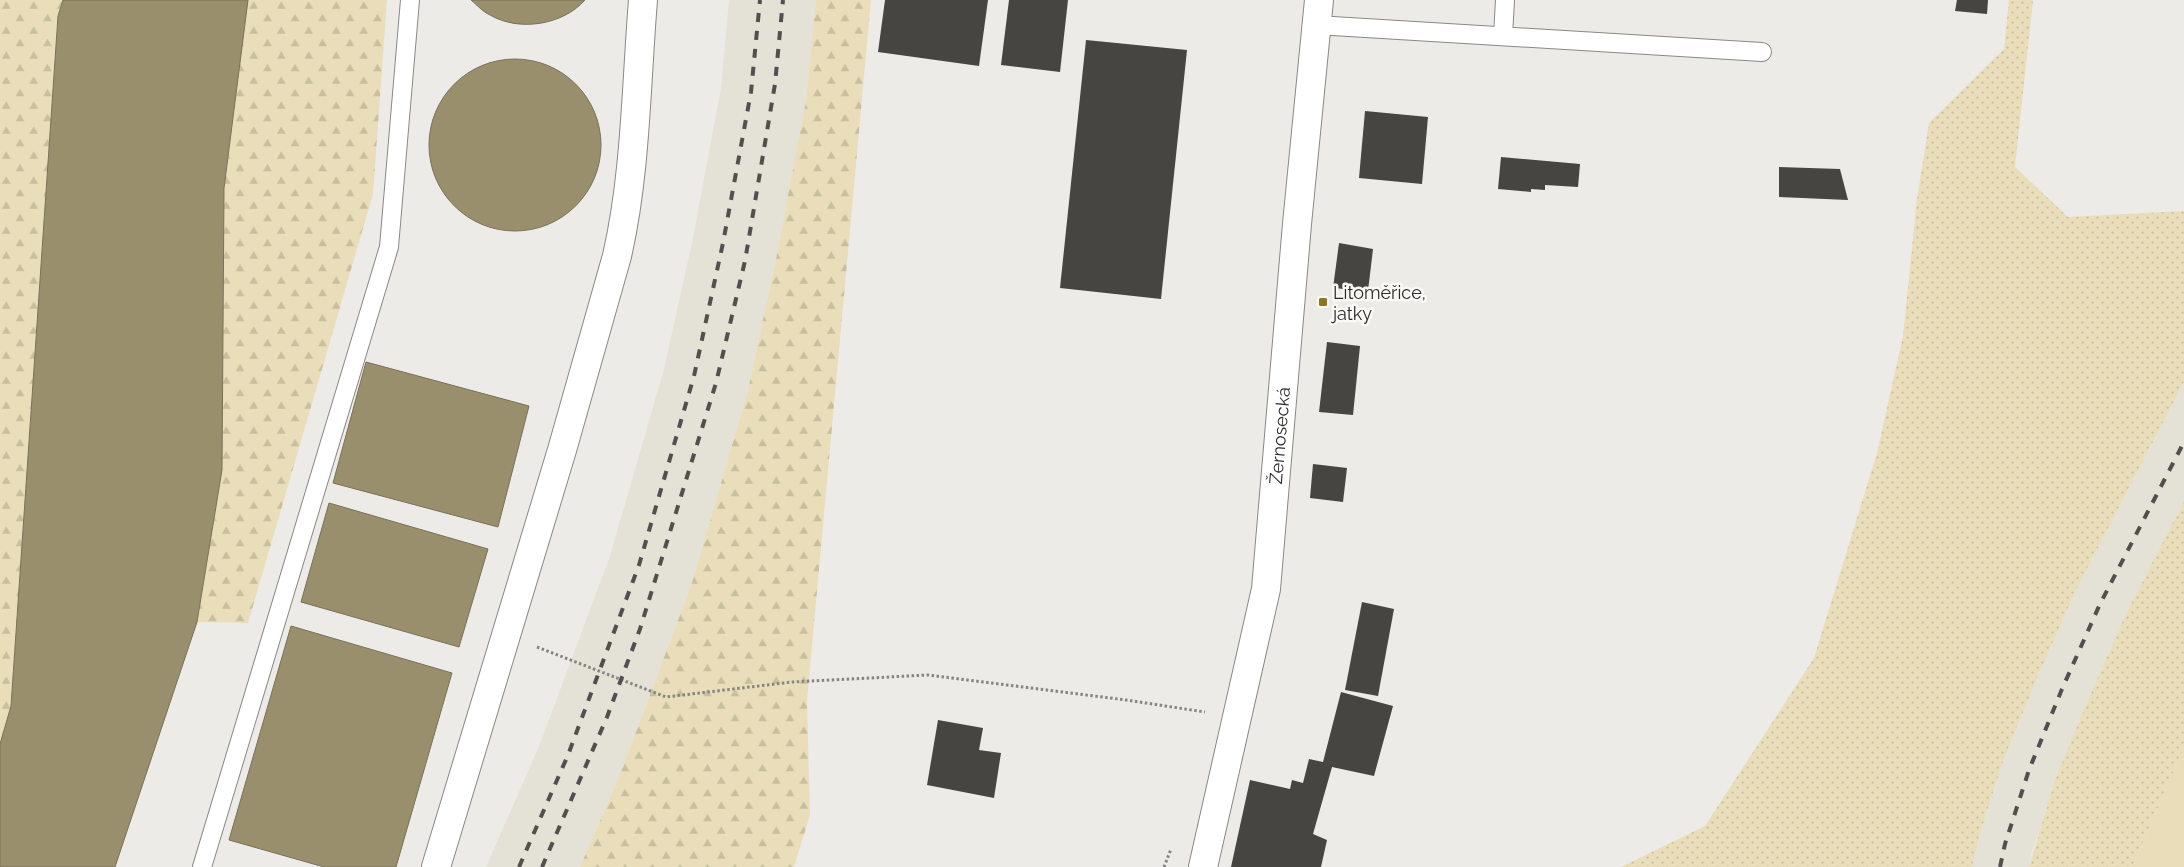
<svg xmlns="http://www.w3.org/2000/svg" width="2184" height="867" font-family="Raleway,sans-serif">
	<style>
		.built { fill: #e4e1d6 }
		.grass { fill: url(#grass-dots) }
		.forest { fill: url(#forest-firs) }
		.garden { fill: #e9deb9 }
		.water { fill: #9a8f6c; stroke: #797158 }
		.building { fill: #464542 }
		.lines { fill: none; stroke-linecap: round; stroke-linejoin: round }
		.lane-casing { stroke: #898884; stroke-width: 20 }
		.street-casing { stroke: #898884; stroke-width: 30 }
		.secondary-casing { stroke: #898884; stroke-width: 30 }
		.path { stroke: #868583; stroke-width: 3; stroke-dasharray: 2.5 2.5; stroke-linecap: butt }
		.lane { stroke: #fff; stroke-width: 18 }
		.street { stroke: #fff; stroke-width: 28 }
		.secondary { stroke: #fff; stroke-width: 28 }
		.rail { stroke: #51504e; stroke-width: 4; stroke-dasharray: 9 9; stroke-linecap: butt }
		.poi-dot { fill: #8e761b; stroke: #faf9f5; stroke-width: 2 }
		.labels { text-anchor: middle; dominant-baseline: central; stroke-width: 5; stroke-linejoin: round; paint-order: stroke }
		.poi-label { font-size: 18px; fill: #2c2b2a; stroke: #faf9f5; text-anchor: start }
		.street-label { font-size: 18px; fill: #2c2b2a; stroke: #faf9f5 }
	</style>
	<defs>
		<pattern id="grass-dots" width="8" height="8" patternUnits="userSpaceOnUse" patternTransform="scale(1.25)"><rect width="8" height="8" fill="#e9deb9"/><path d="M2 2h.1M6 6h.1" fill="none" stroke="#c8bf9f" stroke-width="1.8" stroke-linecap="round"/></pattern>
		<pattern id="forest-firs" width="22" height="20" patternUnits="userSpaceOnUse" patternTransform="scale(1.25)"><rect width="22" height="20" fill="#e9deb9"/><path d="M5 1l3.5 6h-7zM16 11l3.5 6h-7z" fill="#c8bf9f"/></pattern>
	</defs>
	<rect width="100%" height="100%" fill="#edebe8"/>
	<!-- built -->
	<g class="built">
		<polygon points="729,0 816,0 806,100 777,254 748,390 692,583 619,777 580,867 486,867 540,744 610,556 664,369 693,238 721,88"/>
		<polygon points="2184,382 2184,501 2125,616 2088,700 2032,851 2029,867 1972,867 1979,837 2003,761 2037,678 2075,592"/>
	</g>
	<!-- grass -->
	<g class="grass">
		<polygon points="2009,0 2033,0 2015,167 2068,217 2184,211 2184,382 2075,592 2037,678 2003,761 1979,837 1972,867 1621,867 1705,826 1814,658 1877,453 1903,336 1917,199 1929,123 2004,49"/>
		<polygon points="2184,501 2184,748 2132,867 2029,867 2055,780 2088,700 2125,616"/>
	</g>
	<!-- forest -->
	<g class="forest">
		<polygon points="0,0 63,0 58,16 11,706 0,744"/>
		<polygon points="248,0 387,0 373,194 248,623 197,622 222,470 224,188"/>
		<polygon points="816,0 871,0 807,701 810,815 794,867 580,867 619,777 692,583 748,390 777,254 806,100"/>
	</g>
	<!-- garden -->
	<polygon class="garden" points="2184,748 2184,867 2132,867"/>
	<!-- water -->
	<g class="water">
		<polygon points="63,0 248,0 224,188 222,470 197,622 115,867 0,867 0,744 11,706 58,16"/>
		<path d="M471 0H585C563 25 519 32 490 15 483 12 477 5 471 0Z"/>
		<circle cx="515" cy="145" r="86"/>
		<polygon points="366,362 529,406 498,527 333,483"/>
		<polygon points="329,503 488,549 459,647 301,602"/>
		<polygon points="291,626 452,673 396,867 324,867 229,840"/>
	</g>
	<!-- building -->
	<g class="building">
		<polygon points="885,0 988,0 979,66 878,52"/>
		<polygon points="1009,0 1068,0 1060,72 1001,65"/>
		<polygon points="1957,0 1988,0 1987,14 1955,11"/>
		<polygon points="1086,40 1187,50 1161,299 1060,288"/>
		<polygon points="1365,111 1428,117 1422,184 1359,178"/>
		<polygon points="1501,157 1580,164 1578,187 1545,185 1545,190 1531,189 1531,192 1498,189"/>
		<polygon points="1779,167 1840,169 1848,200 1779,197"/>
		<polygon points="1339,243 1373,249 1368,291 1333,288"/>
		<polygon points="1327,342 1360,346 1353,415 1319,412"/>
		<polygon points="1313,464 1347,468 1343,502 1310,498"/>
		<polygon points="1362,602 1394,609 1378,696 1345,690"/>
		<polygon points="1341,692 1393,706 1374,776 1332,767 1313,834 1327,840 1321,867 1231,867 1250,780 1290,789 1292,780 1303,783 1309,759 1323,762"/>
		<polygon points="938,720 983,728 979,750 1001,753 994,798 927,785"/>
	</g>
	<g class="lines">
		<defs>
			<g id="lane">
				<polyline points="1316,25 1762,52"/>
				<polyline points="1503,36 1505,0"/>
				<polyline points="202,867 389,247 410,0"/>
			</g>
			<path id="street" d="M436 867 562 450 617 256C636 173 636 85 643 0"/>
			<g id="secondary">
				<path id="s1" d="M1203 867 1266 589 1297 224 1319 0"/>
			</g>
		</defs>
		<!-- lane casing -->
		<use href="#lane" class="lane-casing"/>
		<!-- street casing -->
		<use href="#street" class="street-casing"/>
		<!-- secondary casing -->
		<use href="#secondary" class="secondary-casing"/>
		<!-- path -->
		<g class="path">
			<polyline points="537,647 666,697 792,682 928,675 1126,700 1205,712"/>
			<polyline points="1164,867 1171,849"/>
		</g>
		<!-- lane -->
		<use href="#lane" class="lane"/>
		<!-- street -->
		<use href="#street" class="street"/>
		<!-- secondary -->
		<use href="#secondary" class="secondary"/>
		<!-- rail -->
		<g class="rail">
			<polyline points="519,867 568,755 639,565 694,376 723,243 751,92 760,0"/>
			<polyline points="542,867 607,717 640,629 716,383 745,261 775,84 783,0"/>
			<polyline points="2000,867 2005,844 2029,770 2062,689 2100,604 2184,442"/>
		</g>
	</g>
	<!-- markers -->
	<rect class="poi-dot" x="1318" y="297" width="10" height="10" rx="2.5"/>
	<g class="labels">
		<!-- poi labels -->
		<g class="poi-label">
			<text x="1333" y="292">Litoměřice,<tspan x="1333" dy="21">jatky</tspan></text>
		</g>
		<!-- street labels -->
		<g class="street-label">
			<text stroke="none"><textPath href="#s1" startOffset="439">Žernosecká</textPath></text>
		</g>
	</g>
</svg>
